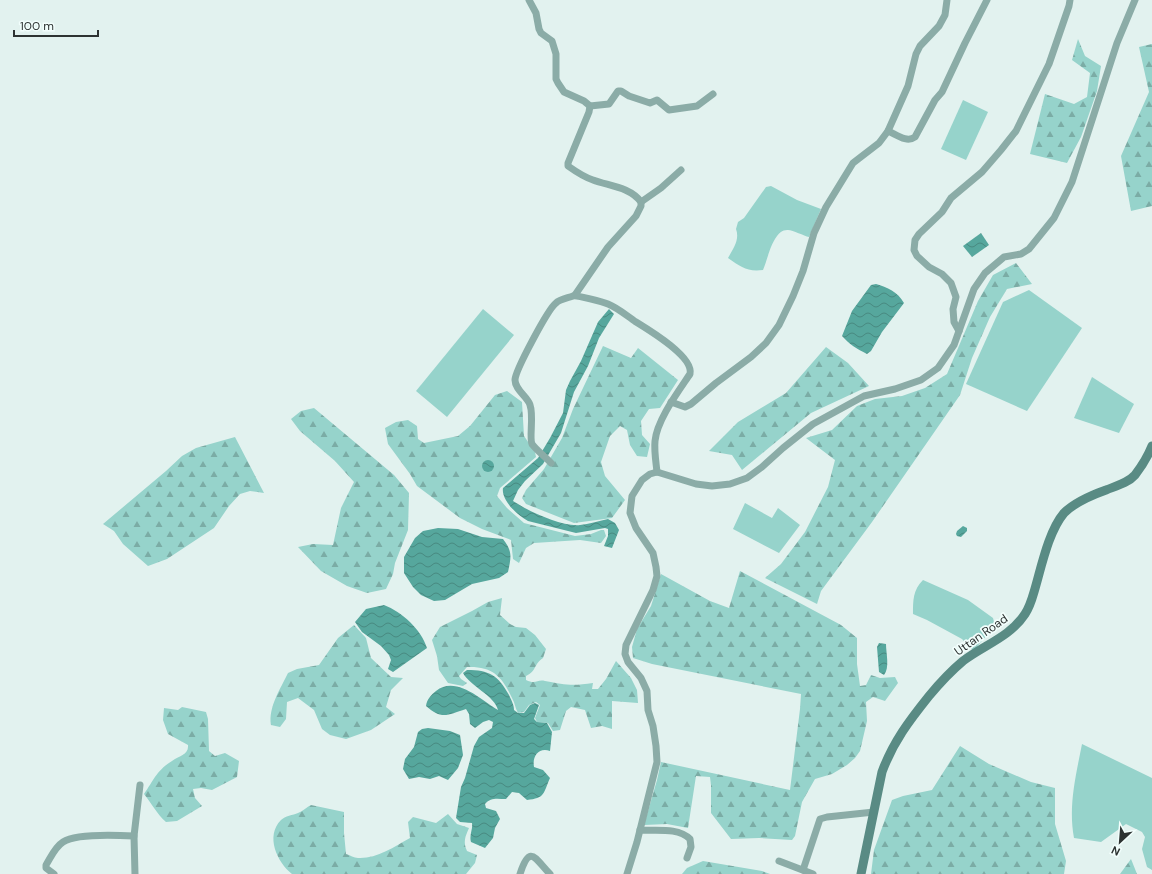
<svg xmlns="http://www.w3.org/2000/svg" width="1152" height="874" font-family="'DM Sans',sans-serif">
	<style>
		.green { fill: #96d3cb }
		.forest { fill: url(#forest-firs) }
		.water { fill: url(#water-waves) }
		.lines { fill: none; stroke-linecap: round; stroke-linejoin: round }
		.minor { stroke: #8baca7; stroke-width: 7 }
		.secondary { stroke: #598b84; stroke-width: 9 }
		.labels { text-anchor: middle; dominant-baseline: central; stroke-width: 3.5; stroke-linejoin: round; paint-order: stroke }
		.street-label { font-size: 12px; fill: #2d3332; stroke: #f2fefc }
	</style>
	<defs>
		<pattern id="forest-firs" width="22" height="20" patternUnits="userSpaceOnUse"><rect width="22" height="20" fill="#96d3cb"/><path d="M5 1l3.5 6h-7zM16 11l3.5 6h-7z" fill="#7baca5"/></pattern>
		<pattern id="water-waves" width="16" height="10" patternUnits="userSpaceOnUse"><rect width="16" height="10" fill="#56a79d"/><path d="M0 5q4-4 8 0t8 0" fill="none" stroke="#488981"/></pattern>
	</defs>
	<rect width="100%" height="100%" fill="#e2f2ef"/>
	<!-- green -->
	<g class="green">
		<polygon points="963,100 988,112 966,160 941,149"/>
		<path d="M771 186 797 200 821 209 809 237C804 236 793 230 788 230 773 229 768 259 763 270 747 272 741 267 728 258 733 249 740 240 736 229L738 222 744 218 766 187Z"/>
		<polygon points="1029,290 1082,328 1027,411 966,384 1003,302"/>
		<polygon points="483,309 514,335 447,417 416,391"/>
		<polygon points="1092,377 1134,404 1119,433 1074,418"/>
		<polygon points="745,503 772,518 778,508 800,525 779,553 733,529"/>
		<path d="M923 580 968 600 993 618 995 626 973 651 962 639 927 620 913 614C913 600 913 590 923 580Z"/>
		<path d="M1082 744 1152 778V870L1147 867 1142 849 1145 837 1142 832 1126 824 1101 842 1074 838C1068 806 1076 775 1082 744Z"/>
	</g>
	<!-- forest -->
	<g class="forest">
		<polygon points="1078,39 1085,56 1101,66 1097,91 1081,137 1067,163 1030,154 1045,94 1074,104 1087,97 1090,73 1072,60"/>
		<polygon points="1152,44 1152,206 1131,211 1121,156 1149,92 1139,47"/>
		<polygon points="1016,263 1032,284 1007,289 990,317 972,358 960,395 872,522 821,591 817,604 765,578 781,564 805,532 828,487 835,460 806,438 832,430 857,406 875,399 902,396 925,388 947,374 978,301 993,275"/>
		<polygon points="603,346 631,358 638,348 678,380 660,408 649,409 641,421 642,435 650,444 647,457 637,456 630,445 627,430 620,426 610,436 601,462 605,476 625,500 612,518 574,523 526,504 522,498 526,490 544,469 562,438 573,409"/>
		<polygon points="826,347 848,363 869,386 811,413 742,470 732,455 709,451 738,422 786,393"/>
		<polygon points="507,391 522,402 524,436 535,452 536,457 500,488 497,496 507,508 524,523 575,536 591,534 601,530 604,530 606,536 601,543 580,540 534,543 526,548 519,563 513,559 511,540 482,529 460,518 417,486 410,474 388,444 385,428 396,422 408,420 417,426 418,439 424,443 458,436 470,426 495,395"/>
		<polygon points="314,408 394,475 409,493 408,530 395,563 393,574 386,589 367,593 347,586 321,571 298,547 313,544 333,545 341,508 354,482 335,461 300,431 291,419 301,411"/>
		<polygon points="235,437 264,493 250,491 240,494 229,506 214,528 167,559 148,566 123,544 114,531 103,524 166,471 182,456 196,448"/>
		<polygon points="740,571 841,625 857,638 857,664 860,686 866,685 871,675 880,678 895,677 898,683 885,701 873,697 866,702 867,721 860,751 855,758 847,765 832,774 815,779 802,802 795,836 792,840 759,838 731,839 711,813 711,785 710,777 696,776 688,828 667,824 644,825 657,780 661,762 790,790 800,709 801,694 652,664 633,658 632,647 637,629 651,606 661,574 710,601 729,608"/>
		<path d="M502 598 500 615 510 624 516 627 526 628 535 635 546 649 543 658C533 665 537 671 526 676V680C536 685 537 679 545 681 565 685 573 686 593 683L592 689H598L606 679 616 661 631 678 637 690 638 703 612 701V729L602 726 591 728 585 710 571 707 566 711 560 730 553 731 548 723 537 722 535 718 540 705 536 702 529 705 524 712 518 713C515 708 515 703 512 698 502 676 492 666 467 667L459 676 461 679 467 683 463 686 448 683 439 670 437 656 432 640 440 627 472 611 488 602Z"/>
		<path d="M354 625 366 638 371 658 391 677 403 678 391 690 386 707 395 714 371 730 346 739 330 735 322 729 314 710 298 698 287 702 286 719 280 727 271 725C268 707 281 688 288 673L297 669 319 665 338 638Z"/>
		<path d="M182 707 206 712 208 719 209 751 215 756 225 753 239 761 237 777 212 790 201 788 193 789 195 798 202 806 177 821 166 822C157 814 152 804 144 794 154 780 156 771 172 761 179 756 189 755 188 745L168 734 163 720 164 708 178 710Z"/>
		<polygon points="960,746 989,764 1031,782 1055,788 1055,824 1066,861 1064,874 871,874 874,850 892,800 903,796 932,790"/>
		<path d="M311 805 344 812V833L346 854C350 855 354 858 358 858 376 859 394 847 410 838L408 822 413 817 436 823 448 814 457 824 469 828C465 837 463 842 467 851L477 855 475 863 466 874H292C277 862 265 836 281 820 285 816 293 815 298 813 303 811 307 807 311 805Z"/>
		<polygon points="1131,859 1137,874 1120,874"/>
		<polygon points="703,861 762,871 770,874 682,874 687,868"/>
	</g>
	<!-- water -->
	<g class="water">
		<polygon points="981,233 989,245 972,257 963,246"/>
		<path d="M876 284C887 287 898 292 904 303L882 332 871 351 867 354C857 349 849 344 842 336L852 311 871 285Z"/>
		<path d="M609 309 614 314 599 338 588 366 574 392 561 433 543 464 525 481 518 490 513 501C528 511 562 527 580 525 589 524 598 521 608 519L615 523 619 530 612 548 604 546 608 536V529L605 528 576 533 528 521C517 515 501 500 503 488L538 458 550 438 563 413 566 390 570 381 581 361 598 322Z"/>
		<circle cx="488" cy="466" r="6"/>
		<polygon points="963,526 967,528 967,531 961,537 957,536 956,534 957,531"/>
		<path d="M438 528 458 529 482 537 503 539C513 552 511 557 508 572L499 578 472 584 445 600 434 601 421 595 413 587 404 573V557L415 538 423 531Z"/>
		<path d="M384 605C402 612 421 629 427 648L393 672 388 669 391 660 389 655 381 646 362 632 355 622 366 609Z"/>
		<path d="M879 643 886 644C886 653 890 668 884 675L879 672 877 647Z"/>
		<path d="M467 670C489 670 498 675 509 695 511 700 514 704 514 710L518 713H524L530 705 535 703 539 705 534 719 537 722 547 723 552 732 550 751C539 747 532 756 534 767L543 770 550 778C543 794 545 798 527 800L519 793 512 792 506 799C497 799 491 797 485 804L486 808 496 811 500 819 495 828 493 838 485 848 471 842C469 835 473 830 472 823L460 822 456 818 461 787 465 778 474 746 479 737 492 728 493 722 489 720 483 722 475 728 470 724 469 714 466 709C447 715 442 720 426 706 427 699 431 695 436 691 456 675 481 700 498 710 495 696 470 686 463 673Z"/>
		<polygon points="428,728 450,731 460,735 463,755 458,768 448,780 439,776 430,779 419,777 409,779 403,769 405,759 414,747 418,732 422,729"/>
	</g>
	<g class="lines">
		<!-- minor -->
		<g class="minor">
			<path d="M529 0 536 13 539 29 541 33 552 41 556 54V79L558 83 564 92 584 101 590 106 589 112 568 163V166C575 171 584 177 593 180 609 186 630 187 641 202V206L636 216 608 247 575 295"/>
			<polyline points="590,106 609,104 618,91 621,91 629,96 650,103 657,100 669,110 697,106 713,94"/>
			<path d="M888 131C897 135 907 143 915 137L935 100 942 92 965 43 987 0"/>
			<polyline points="641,202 661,188 681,170"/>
			<polyline points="959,331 954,322 953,309 956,297 951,283 942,274 929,267 917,256 914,250 915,240 919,234 942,212 951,198 982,172 1001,150 1016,131 1049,64 1069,6 1070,0"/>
			<polyline points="671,402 685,407 691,404 716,383 751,357 766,343 779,325 793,296 803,271 814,233 826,207 853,163 879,143 888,131 908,86 916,54 920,46 939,26 945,15 947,0"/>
			<path d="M551 463C546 457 537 451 532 444 529 438 534 416 530 405 528 397 515 390 515 380 515 371 548 309 556 303 560 299 568 298 573 296 577 295 603 302 608 304 618 308 627 316 636 322 649 330 694 357 690 374 678 392 657 420 655 441 654 451 656 462 657 472"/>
			<path d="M640 830C656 831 678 827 690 839L691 847 687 858"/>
			<polyline points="779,861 813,874"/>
			<polyline points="803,870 820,819 827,817 874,812"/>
			<path d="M54 874 46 868V865C51 857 55 847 63 842 77 833 116 835 134 836"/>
			<polyline points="135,874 134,836 140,785"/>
			<path d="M520 874C530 843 535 859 550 874"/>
			<polyline points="627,874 637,842 657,762 656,746 653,726 648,710 647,691 641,678 628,662 625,654 626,645 653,590 657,576 656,567 653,553 636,528 630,513 632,496 642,480 650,474 657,472 696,484 712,486 730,484 747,478 762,467 783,448 813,424 864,396 895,389 921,380 938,368 954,345 974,289 985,273 1004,257 1021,254 1029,249 1054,218 1072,182 1117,43 1135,0"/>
		</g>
		<!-- secondary -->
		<path class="secondary" d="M861 874 882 772C893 742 909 721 929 696 939 684 951 671 963 661 984 645 1010 637 1025 614 1029 608 1032 599 1034 592 1041 569 1048 532 1064 513 1075 502 1092 495 1106 490 1116 486 1128 483 1135 475 1142 466 1148 456 1152 446"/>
	</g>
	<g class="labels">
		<!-- street labels -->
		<g class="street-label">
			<text transform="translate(981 635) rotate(-35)">Uttan Road</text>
		</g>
	</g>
	<!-- north arrow -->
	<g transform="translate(1120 842) rotate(206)" stroke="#f2fefc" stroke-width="3" paint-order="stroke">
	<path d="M0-3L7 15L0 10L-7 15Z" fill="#2d3332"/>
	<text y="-6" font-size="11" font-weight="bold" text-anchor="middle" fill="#2d3332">N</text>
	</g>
	<!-- scale -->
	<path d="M14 30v6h84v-6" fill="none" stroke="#2d3332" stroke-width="2"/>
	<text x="20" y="30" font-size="12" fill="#2d3332" stroke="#f2fefc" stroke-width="3" paint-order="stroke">100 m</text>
</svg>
